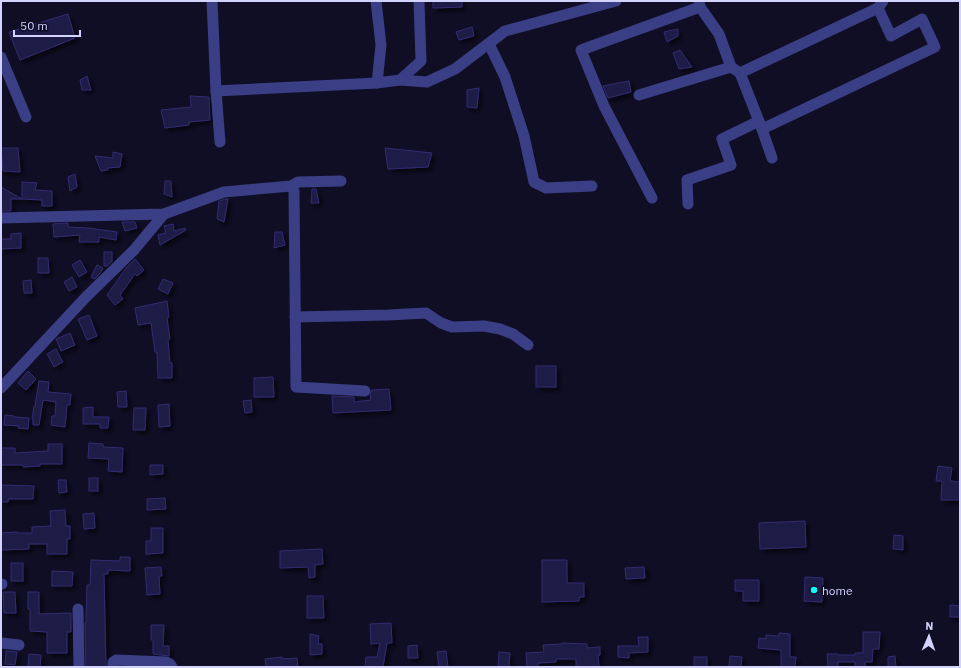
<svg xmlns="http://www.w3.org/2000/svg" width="961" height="668" font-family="'IBM Plex Sans',sans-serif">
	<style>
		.building { fill: #1e1a46; stroke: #322c72; filter: url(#shadow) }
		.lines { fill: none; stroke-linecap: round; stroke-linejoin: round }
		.minor { stroke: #393e85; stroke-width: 11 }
		.poi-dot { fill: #00fefb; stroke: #100e25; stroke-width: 1.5 }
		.labels { text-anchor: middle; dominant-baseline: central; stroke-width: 3.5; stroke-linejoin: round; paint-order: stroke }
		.poi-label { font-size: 12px; fill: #d3d3ff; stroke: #100e25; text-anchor: start }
	</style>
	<defs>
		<filter id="shadow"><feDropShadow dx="3.5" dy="3.5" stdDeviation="2" flood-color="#0009"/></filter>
	</defs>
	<rect width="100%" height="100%" fill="#100e25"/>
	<!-- building -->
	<g class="building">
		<polygon points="433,1 462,1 462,7 433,8"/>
		<polygon points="68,14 75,38 20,60 9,32"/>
		<polygon points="472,27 474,36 459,40 456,32"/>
		<polygon points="678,29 678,36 667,42 664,32"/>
		<polygon points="680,50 692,67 679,69 673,53"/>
		<polygon points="87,76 91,90 82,90 80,80"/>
		<polygon points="629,81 631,92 608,98 603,86"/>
		<polygon points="479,88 477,108 467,107 467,90"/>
		<polygon points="190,96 209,97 210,120 189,122 189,125 165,128 161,110 191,107"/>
		<polygon points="1,148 18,148 20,172 3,171"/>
		<polygon points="385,148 432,153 428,167 388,169"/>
		<polygon points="113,152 122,154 120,167 107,168 108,170 101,171 95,156 113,158"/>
		<polygon points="75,174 77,187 70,191 68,177"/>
		<polygon points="165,181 171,181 172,197 164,194"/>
		<polygon points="22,182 37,183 35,190 52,191 52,206 42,206 42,200 22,199"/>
		<polygon points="1,187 22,199 11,199 11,211 1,211"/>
		<polygon points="312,189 316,189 319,203 311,203"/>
		<polygon points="226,199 228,199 224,222 217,219 219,201"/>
		<polygon points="122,222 135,222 137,228 125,231"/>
		<polygon points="68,223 68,227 88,228 117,232 116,240 99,237 99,242 79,242 80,235 54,237 53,224"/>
		<polygon points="173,224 174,231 185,228 186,230 160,245 158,235 166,233 164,226"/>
		<polygon points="275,232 282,232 285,245 274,248"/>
		<polygon points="21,233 21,248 1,249 1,239 11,239 11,234"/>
		<polygon points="104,252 112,252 112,262 107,266 104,266"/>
		<polygon points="38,258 48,258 49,273 38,273"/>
		<polygon points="135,259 144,270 137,276 135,274 120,295 123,299 115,305 107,295 127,267"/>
		<polygon points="80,260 87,272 79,277 72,265"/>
		<polygon points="97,265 103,268 101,272 95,279 91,277"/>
		<polygon points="72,277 77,287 69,291 64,282"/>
		<polygon points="163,279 173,283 168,294 158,289"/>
		<polygon points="31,280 32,293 24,293 23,281"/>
		<polygon points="167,301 169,317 167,318 170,339 168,340 170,363 172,363 172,378 158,378 157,352 155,352 151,323 138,325 135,308"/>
		<polygon points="89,315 97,336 87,340 78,319"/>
		<polygon points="70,333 75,345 61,351 56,339"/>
		<polygon points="56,349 63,362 54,367 47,354"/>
		<rect x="536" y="366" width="20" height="21"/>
		<polygon points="28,371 36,379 26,390 18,383"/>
		<polygon points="273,377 274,397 254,397 254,378"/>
		<polygon points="39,381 49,382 48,392 71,394 70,405 67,405 65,427 51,425 52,416 55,416 56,402 43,400 39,425 33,425 33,419 32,419 34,406 35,406"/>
		<polygon points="389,389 391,410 333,413 332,396 354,397 354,402 371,400 370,395 372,390"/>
		<polygon points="126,391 127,407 118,407 117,392"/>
		<polygon points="251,400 252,412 245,413 243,401"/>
		<polygon points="169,404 170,426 159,427 158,405"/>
		<polygon points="93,407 93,417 109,417 108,428 100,428 100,424 83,424 83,408"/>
		<polygon points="134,408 146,408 145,430 133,430"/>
		<polygon points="5,415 14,416 14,417 29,418 28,429 18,428 19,426 4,425"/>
		<polygon points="89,443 103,444 103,447 123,448 122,472 108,471 109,459 88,458"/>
		<polygon points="48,444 62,444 62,464 40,464 40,466 23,467 23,465 1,465 1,448 15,448 15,453 48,451"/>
		<polygon points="150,465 163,465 163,474 150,475"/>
		<polygon points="938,466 952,468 950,481 960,482 960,500 941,500 942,481 936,481"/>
		<rect x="89" y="478" width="9" height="13"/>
		<polygon points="58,480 66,480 67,492 59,493"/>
		<polygon points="1,485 34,486 33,499 8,499 8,502 1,502"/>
		<polygon points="165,498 166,509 147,510 147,499"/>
		<polygon points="65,510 66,526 70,526 70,539 67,539 67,554 47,554 47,544 29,544 29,549 1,550 1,533 17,532 17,533 32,533 32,527 51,526 50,511"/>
		<polygon points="94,513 95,528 84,529 83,514"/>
		<polygon points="805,521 806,547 760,549 759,523"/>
		<polygon points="151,528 163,528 163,553 146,554 146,541 151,541"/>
		<polygon points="894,535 903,536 903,550 893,549"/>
		<polygon points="322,549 323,564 315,565 315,577 309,578 308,567 280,568 280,551"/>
		<polygon points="120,557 130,557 130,571 108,570 108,574 104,574 106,667 86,667 85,623 86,623 87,585 90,585 91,560 120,561"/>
		<polygon points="542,560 567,560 567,583 584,583 584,597 579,597 579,601 542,602"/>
		<rect x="11" y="563" width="12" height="18"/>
		<polygon points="161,567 162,576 159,576 160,594 147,595 145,568"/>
		<polygon points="644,567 645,578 626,579 625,568"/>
		<polygon points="52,571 73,572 72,586 52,586"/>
		<polygon points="805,577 823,578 822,602 804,601"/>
		<polygon points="735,580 759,580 759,601 743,601 743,591 735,591"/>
		<polygon points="3,592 15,592 16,613 4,613"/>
		<polygon points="28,592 39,592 39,614 71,613 71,632 67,632 67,653 47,653 47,632 30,631 30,609 28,609"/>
		<polygon points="307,596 323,596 324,618 307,618"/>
		<polygon points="950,605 960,606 960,617 950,617"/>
		<polygon points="391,623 392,643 387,643 383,667 373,666 373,667 365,667 366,657 377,657 380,643 371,644 370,624"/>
		<polygon points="151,625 164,625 163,646 169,646 169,656 153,654 153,640 151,640"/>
		<polygon points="863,632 880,632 879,649 873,649 872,662 865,662 865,667 855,667 855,662 838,662 838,667 828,667 827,654 838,654 838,655 855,655 855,653 863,653"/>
		<polygon points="779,633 790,634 790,657 796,657 795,667 781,667 781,650 758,648 759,638 766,639 766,635 779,636"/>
		<polygon points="310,634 319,636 318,644 322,644 322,654 310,655"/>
		<polygon points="638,637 648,637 648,652 629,653 629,658 618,657 618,646 639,646"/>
		<polygon points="562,643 587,644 587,648 600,647 600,655 598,655 599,667 576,667 576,659 556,659 556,662 538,663 538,667 527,667 526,653 544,652 543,645 562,644"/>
		<polygon points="417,645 418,658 408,658 408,646"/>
		<polygon points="6,651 17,652 15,665 5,664"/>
		<polygon points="446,651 448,667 439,667 437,652"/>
		<polygon points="499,652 510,653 509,667 498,666"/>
		<polygon points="29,654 41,655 40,667 28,667"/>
		<polygon points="730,656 742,657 741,667 729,667"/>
		<polygon points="895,656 896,667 888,667 888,657"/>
		<polygon points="282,657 282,659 297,658 298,667 266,667 265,659"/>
		<rect x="694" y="657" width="13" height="10"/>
	</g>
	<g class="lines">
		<!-- minor -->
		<g class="minor">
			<polyline points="212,1 216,91 220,142"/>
			<polyline points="376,1 381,45 377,83 400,80 421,61 419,1"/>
			<polyline points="699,1 700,7 719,34 731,67 740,73 878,8 883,1"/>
			<polyline points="489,44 505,77 524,136 534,182 546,188 592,186"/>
			<polyline points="1,57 26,117"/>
			<polyline points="740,73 762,129 772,158"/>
			<polyline points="400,80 427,82 455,69 505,31 616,1"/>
			<polyline points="216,91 377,83"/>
			<polyline points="639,95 731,67"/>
			<polyline points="762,129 935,47 922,19 891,36 878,8"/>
			<polyline points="291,186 294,191 296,387 365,391"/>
			<polyline points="652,198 604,106 581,50 700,7"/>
			<polyline points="688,204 687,180 731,165 722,139 759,121"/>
			<polyline points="1,218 164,214 224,192 291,186 298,182 341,181"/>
			<polyline points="295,317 388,315 426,313 441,323 452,327 484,326 500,329 513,334 528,345"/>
			<polyline points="1,388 86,297 134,250 164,214"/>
			<polyline points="1,584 2,584"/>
			<polyline points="78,609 79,667"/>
			<polyline points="1,643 19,645"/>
			<polyline points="113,667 113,662 116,660 166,662 170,664 172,667"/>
		</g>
	</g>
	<!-- markers -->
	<circle class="poi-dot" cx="814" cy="590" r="4"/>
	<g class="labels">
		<!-- poi labels -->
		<g class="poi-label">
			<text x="822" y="590">home</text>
		</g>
	</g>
	<!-- border -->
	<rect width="961" height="668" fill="none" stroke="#d3d3ff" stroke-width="4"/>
	<!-- north arrow -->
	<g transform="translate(929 636) rotate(2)" stroke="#100e25" stroke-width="3" paint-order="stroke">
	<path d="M0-3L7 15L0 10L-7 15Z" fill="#d3d3ff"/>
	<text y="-6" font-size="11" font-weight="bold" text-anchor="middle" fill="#d3d3ff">N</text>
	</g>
	<!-- scale -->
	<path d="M14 30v6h66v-6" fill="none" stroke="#d3d3ff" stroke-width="2"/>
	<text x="20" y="30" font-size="12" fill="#d3d3ff" stroke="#100e25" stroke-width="3" paint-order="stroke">50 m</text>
</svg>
